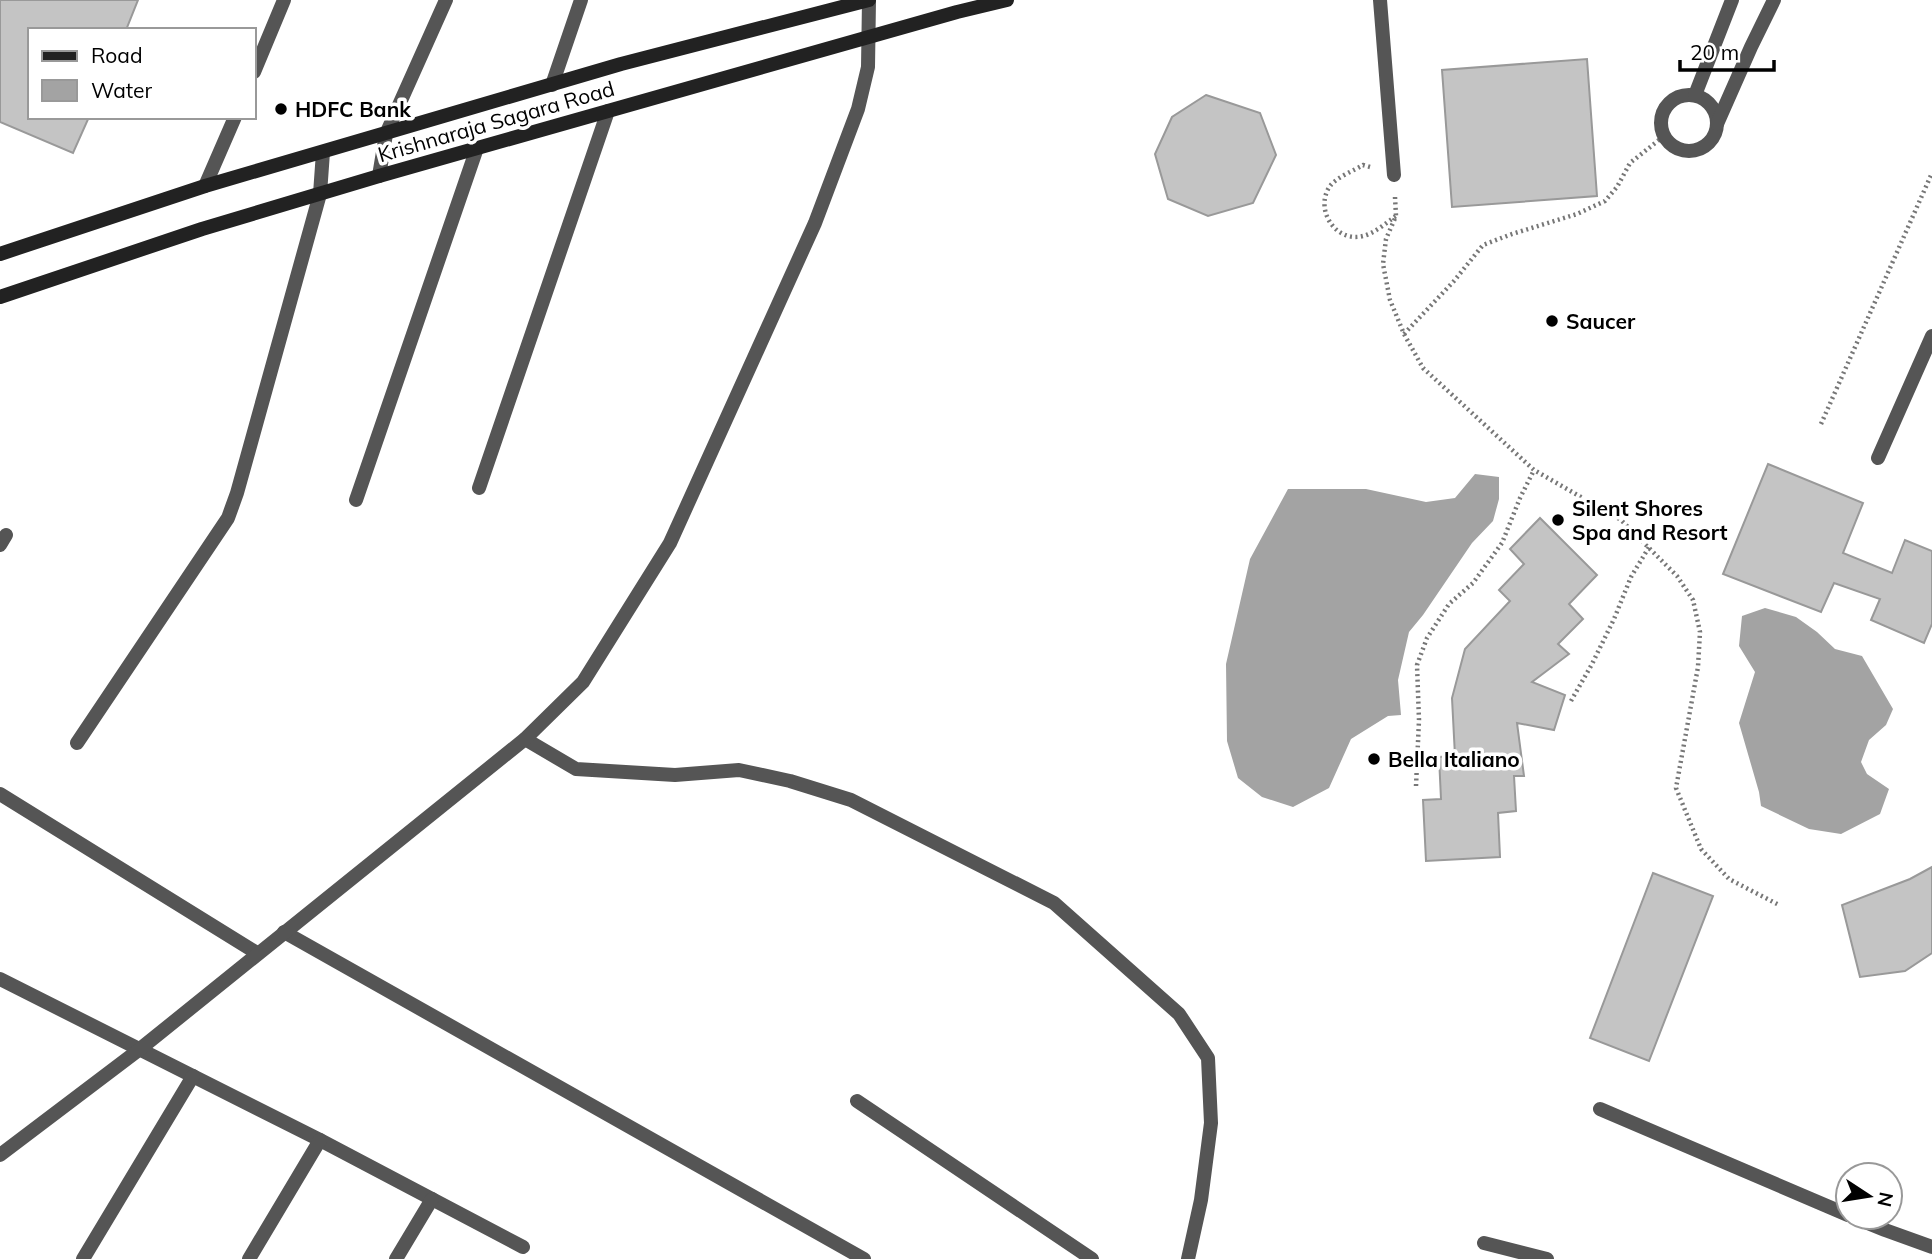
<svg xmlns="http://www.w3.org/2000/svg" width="1932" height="1259" font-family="Mulish,sans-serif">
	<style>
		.water { fill: #a3a3a3 }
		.building { fill: #c4c4c4; stroke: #999; stroke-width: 2 }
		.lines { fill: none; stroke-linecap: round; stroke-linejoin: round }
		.path { stroke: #777; stroke-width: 4.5; stroke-dasharray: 2 3.5; stroke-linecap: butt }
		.lane { stroke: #555; stroke-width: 14 }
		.street { stroke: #555; stroke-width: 14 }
		.secondary { stroke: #222; stroke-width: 14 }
		.poi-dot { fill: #000; stroke: #fff; stroke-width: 2.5 }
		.labels { text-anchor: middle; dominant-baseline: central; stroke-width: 7; stroke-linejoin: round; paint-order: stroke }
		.poi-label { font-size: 21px; font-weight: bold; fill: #000; stroke: #fff; text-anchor: start }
		.street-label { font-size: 21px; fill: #000; stroke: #fff }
	</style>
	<rect width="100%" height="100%" fill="#fff"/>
	<!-- water -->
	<g class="water">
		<polygon points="1475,474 1499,477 1499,499 1493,521 1472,543 1423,615 1409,632 1398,680 1401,715 1388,716 1351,739 1329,788 1293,807 1262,797 1238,778 1227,741 1226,664 1250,559 1288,489 1366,489 1426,502 1455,498"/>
		<polygon points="1765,608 1796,617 1817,632 1835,649 1862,656 1893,709 1886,725 1869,740 1861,762 1867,774 1889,789 1880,814 1841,834 1809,829 1761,806 1759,792 1739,723 1755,672 1739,646 1742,616"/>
	</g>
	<!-- building -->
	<g class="building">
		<polygon points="0,0 138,0 126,30 30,30 30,117 89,117 73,153 0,122"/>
		<polygon points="1587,59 1597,196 1452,207 1442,70"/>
		<polygon points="1206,95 1260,113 1276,155 1253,203 1208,216 1168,199 1155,154 1172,117"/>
		<polygon points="1768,464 1863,503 1843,553 1892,573 1905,540 1932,551 1932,624 1924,643 1871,620 1880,599 1834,583 1821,612 1723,574"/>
		<polygon points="1540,518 1597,575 1569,604 1583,619 1558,644 1569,654 1532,682 1565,695 1554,730 1517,723 1524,776 1514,776 1516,811 1498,813 1500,857 1426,861 1423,800 1441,799 1439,757 1455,756 1452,698 1465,649 1510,601 1499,590 1524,564 1510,549"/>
		<polygon points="1932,867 1932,953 1905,971 1860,977 1842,905 1910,879"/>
		<polygon points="1653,873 1713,896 1649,1061 1590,1038"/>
	</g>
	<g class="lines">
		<!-- path -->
		<g class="path">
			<path d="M1370 167 1363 165C1353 171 1337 177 1330 186 1314 209 1335 243 1363 236 1375 233 1386 223 1396 216"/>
			<polyline points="1395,197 1396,216 1386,239 1383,264 1390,300 1404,334 1423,368 1534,470 1621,520 1677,576 1693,600 1700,632 1698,667 1676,788 1701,849 1729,879 1779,905"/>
			<polyline points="1404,334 1454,281 1483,245 1512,234 1577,214 1605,201 1617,187 1630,163 1664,136"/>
			<polyline points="1821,424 1932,173"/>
			<polyline points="1571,701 1592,664 1614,619 1631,577 1649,547"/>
			<polyline points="1416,786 1419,720 1417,665 1427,638 1449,604 1473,583 1502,543 1520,498 1534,470"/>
		</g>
		<!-- lane -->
		<g class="lane">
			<circle cx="1689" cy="123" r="28"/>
			<polyline points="1695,95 1732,0"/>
			<polyline points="1717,124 1751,47 1774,0"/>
			<polyline points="1878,458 1932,336"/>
			<polyline points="1600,1109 1848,1215"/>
			<polyline points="1853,1217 1885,1230 1932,1247"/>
		</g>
		<!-- street -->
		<g class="street">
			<polyline points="1380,0 1394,175"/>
			<polyline points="254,72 284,0"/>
			<polyline points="552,85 581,0"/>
			<polyline points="379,176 386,134 446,0"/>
			<polyline points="205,186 235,117"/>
			<polyline points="479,488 608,111"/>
			<polyline points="356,500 477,148"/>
			<polyline points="0,545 6,535"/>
			<polyline points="525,739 576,769 675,775 739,770 790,781 851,800 1054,903 1179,1014 1208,1058 1211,1123 1201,1200 1188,1259"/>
			<polyline points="77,743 228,518 237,493 320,194 323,152"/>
			<polyline points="0,794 257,953"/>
			<polyline points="284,932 864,1259"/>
			<polyline points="0,979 320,1140 523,1247"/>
			<polyline points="857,1101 1092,1259"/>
			<polyline points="0,1155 140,1049 525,739 583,682 670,543 815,223 858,109 868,67 869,0"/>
			<polyline points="1484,1243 1547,1259"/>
			<polyline points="83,1259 193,1076"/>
			<polyline points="249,1259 320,1140"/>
			<polyline points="396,1259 432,1199"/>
		</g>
		<!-- secondary -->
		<g class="secondary">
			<polyline points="0,254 205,186 621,64 869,0"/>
			<polyline points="0,297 202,229 379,176 957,12 1007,0"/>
		</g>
	</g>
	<!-- markers -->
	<g class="poi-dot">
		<circle cx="281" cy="109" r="7"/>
		<circle cx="1552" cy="321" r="7"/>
		<circle cx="1558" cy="520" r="7"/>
		<circle cx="1374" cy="759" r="7"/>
	</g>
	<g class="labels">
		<!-- poi labels -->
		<g class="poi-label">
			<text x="295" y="109">HDFC Bank</text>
			<text x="1566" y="321">Saucer</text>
			<text x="1572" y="508">Silent Shores<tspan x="1572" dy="24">Spa and Resort</tspan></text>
			<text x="1388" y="759">Bella Italiano</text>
		</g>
		<!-- street labels -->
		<g class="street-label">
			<text transform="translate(496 121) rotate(-16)">Krishnaraja Sagara Road</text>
		</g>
	</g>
	<!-- legend -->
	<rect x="28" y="28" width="228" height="91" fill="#ffffff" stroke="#999999" stroke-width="2"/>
	<rect x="42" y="51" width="35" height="10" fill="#222222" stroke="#999999" stroke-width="2"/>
	<text x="91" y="63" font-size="21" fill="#000000">Road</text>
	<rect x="42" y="80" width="35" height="21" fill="#a3a3a3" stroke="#999999" stroke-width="2"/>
	<text x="91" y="98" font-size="21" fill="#000000">Water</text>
	<!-- north arrow -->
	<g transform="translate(1869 1196) rotate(102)"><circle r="33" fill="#ffffff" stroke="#999999" stroke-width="2"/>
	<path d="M0-5L12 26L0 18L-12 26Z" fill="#000000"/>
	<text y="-10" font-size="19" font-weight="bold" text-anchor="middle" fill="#000000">N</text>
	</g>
	<!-- scale -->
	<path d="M1680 60v10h94v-10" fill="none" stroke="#000000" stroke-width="3.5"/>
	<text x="1690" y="60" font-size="21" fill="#000000" stroke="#ffffff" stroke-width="5" paint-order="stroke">20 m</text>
</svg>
